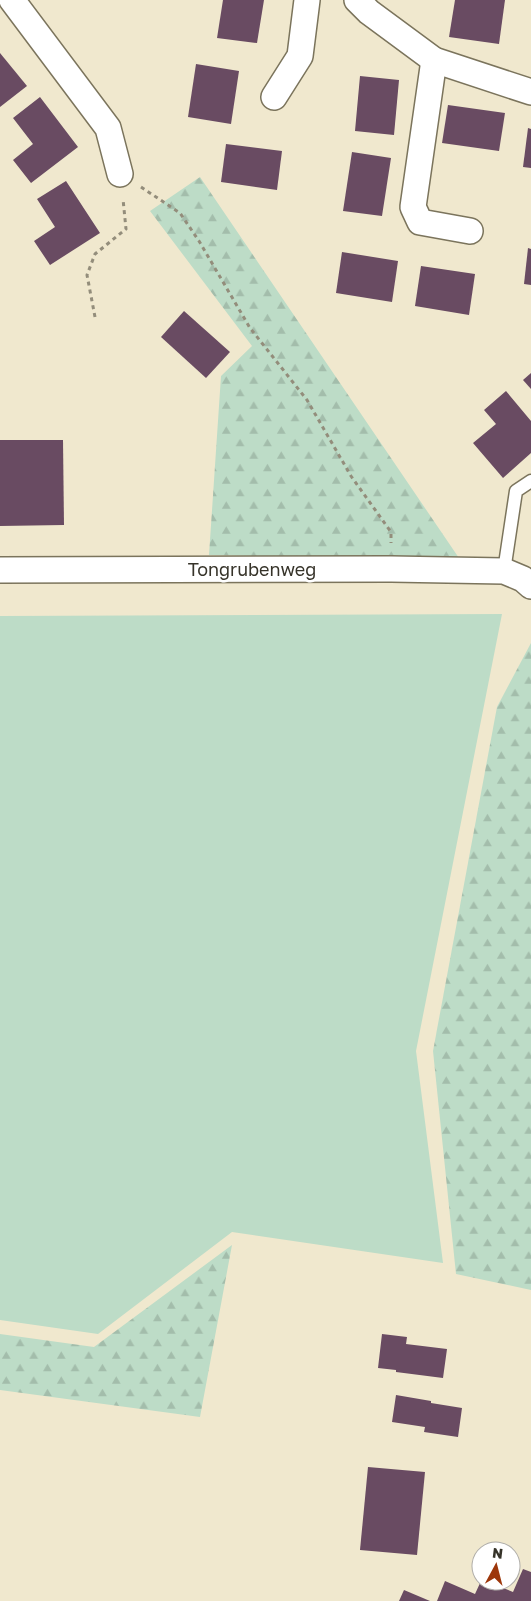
<svg xmlns="http://www.w3.org/2000/svg" width="531" height="1601" font-family="'Golos Text',sans-serif">
	<style>
		.grass { fill: #bddcc7 }
		.forest { fill: url(#forest-firs) }
		.building { fill: #694b62 }
		.lines { fill: none; stroke-linecap: round; stroke-linejoin: round }
		.service-casing { stroke: #7b745c; stroke-width: 15 }
		.minor-casing { stroke: #7b745c; stroke-width: 28 }
		.path { stroke: #938d7b; stroke-width: 3; stroke-dasharray: 4 4; stroke-linecap: butt }
		.service { stroke: #fff; stroke-width: 12 }
		.minor { stroke: #fff; stroke-width: 25 }
		.labels { text-anchor: middle; dominant-baseline: central; stroke-width: 5; stroke-linejoin: round; paint-order: stroke }
		.street-label { font-size: 18px; fill: #363329; stroke: #fff }
	</style>
	<defs>
		<pattern id="forest-firs" width="22" height="20" patternUnits="userSpaceOnUse" patternTransform="scale(1.25)"><rect width="22" height="20" fill="#bddcc7"/><path d="M5 1l3.5 6h-7zM16 11l3.5 6h-7z" fill="#a3bdab"/></pattern>
	</defs>
	<rect width="100%" height="100%" fill="#f0e8ce"/>
	<!-- grass -->
	<polygon class="grass" points="502,614 416,1051 443,1263 232,1232 98,1334 0,1320 0,616"/>
	<!-- forest -->
	<g class="forest">
		<polygon points="200,177 461,561 209,555 221,376 252,346 150,211"/>
		<polygon points="531,643 531,1290 456,1274 433,1051 497,707"/>
		<polygon points="232,1245 200,1417 0,1390 0,1334 94,1347"/>
	</g>
	<!-- building -->
	<g class="building">
		<polygon points="223,0 264,0 257,43 217,38"/>
		<polygon points="455,0 505,0 499,44 449,37"/>
		<polygon points="0,53 27,86 0,107"/>
		<polygon points="196,64 239,71 231,124 188,117"/>
		<polygon points="360,76 399,80 394,135 355,131"/>
		<polygon points="40,97 78,147 31,183 13,160 33,144 13,118"/>
		<polygon points="448,105 505,113 499,151 442,143"/>
		<polygon points="528,128 531,129 531,168 523,167"/>
		<polygon points="226,144 282,151 277,190 221,182"/>
		<polygon points="352,152 391,158 382,216 343,211"/>
		<polygon points="66,181 100,233 50,265 34,241 55,227 37,199"/>
		<polygon points="528,248 531,249 531,285 524,284"/>
		<polygon points="342,252 398,261 392,302 336,293"/>
		<polygon points="421,266 475,274 469,315 415,306"/>
		<polygon points="184,311 230,352 206,378 161,337"/>
		<polygon points="531,373 531,389 523,380"/>
		<polygon points="506,391 531,421 531,453 503,478 473,443 496,424 484,410"/>
		<polygon points="0,440 63,440 64,525 0,526"/>
		<polygon points="382,1334 407,1337 406,1344 447,1349 443,1378 396,1372 396,1370 378,1368"/>
		<polygon points="396,1395 431,1401 431,1403 462,1408 458,1437 424,1432 425,1427 392,1422"/>
		<polygon points="368,1467 425,1472 417,1555 360,1550"/>
		<polygon points="523,1569 531,1572 531,1601 437,1601 445,1581 475,1594 481,1581 487,1581 513,1592"/>
		<polygon points="404,1590 430,1601 399,1601"/>
	</g>
	<g class="lines">
		<defs>
			<polyline id="service" points="504,571 516,491 531,481"/>
			<g id="minor">
				<polyline points="12,0 108,128 120,174"/>
				<polyline points="357,0 369,12 434,60 531,92"/>
				<polyline points="434,60 413,207 420,222 470,231"/>
				<polyline points="274,97 300,56 307,0"/>
				<polyline points="0,570 391,569 504,571 523,579 531,586"/>
			</g>
		</defs>
		<!-- service casing -->
		<use href="#service" class="service-casing"/>
		<!-- minor casing -->
		<use href="#minor" class="minor-casing"/>
		<!-- path -->
		<g class="path">
			<polyline points="141,187 180,213 199,241 250,328 307,400 351,476 391,532 391,543"/>
			<polyline points="95,317 87,275 95,254 126,229 123,199"/>
		</g>
		<!-- service -->
		<use href="#service" class="service"/>
		<!-- minor -->
		<use href="#minor" class="minor"/>
	</g>
	<g class="labels">
		<!-- street labels -->
		<g class="street-label">
			<text x="252" y="569">Tongrubenweg</text>
		</g>
	</g>
	<!-- north arrow -->
	<g transform="translate(496 1566) rotate(7)"><circle r="24" fill="#ffffff" stroke="#afada9"/>
	<path d="M0-4L9 19L0 12L-9 19Z" fill="#9d370b"/>
	<text y="-8" font-size="14" font-weight="bold" text-anchor="middle" fill="#363329">N</text>
	</g>
</svg>
